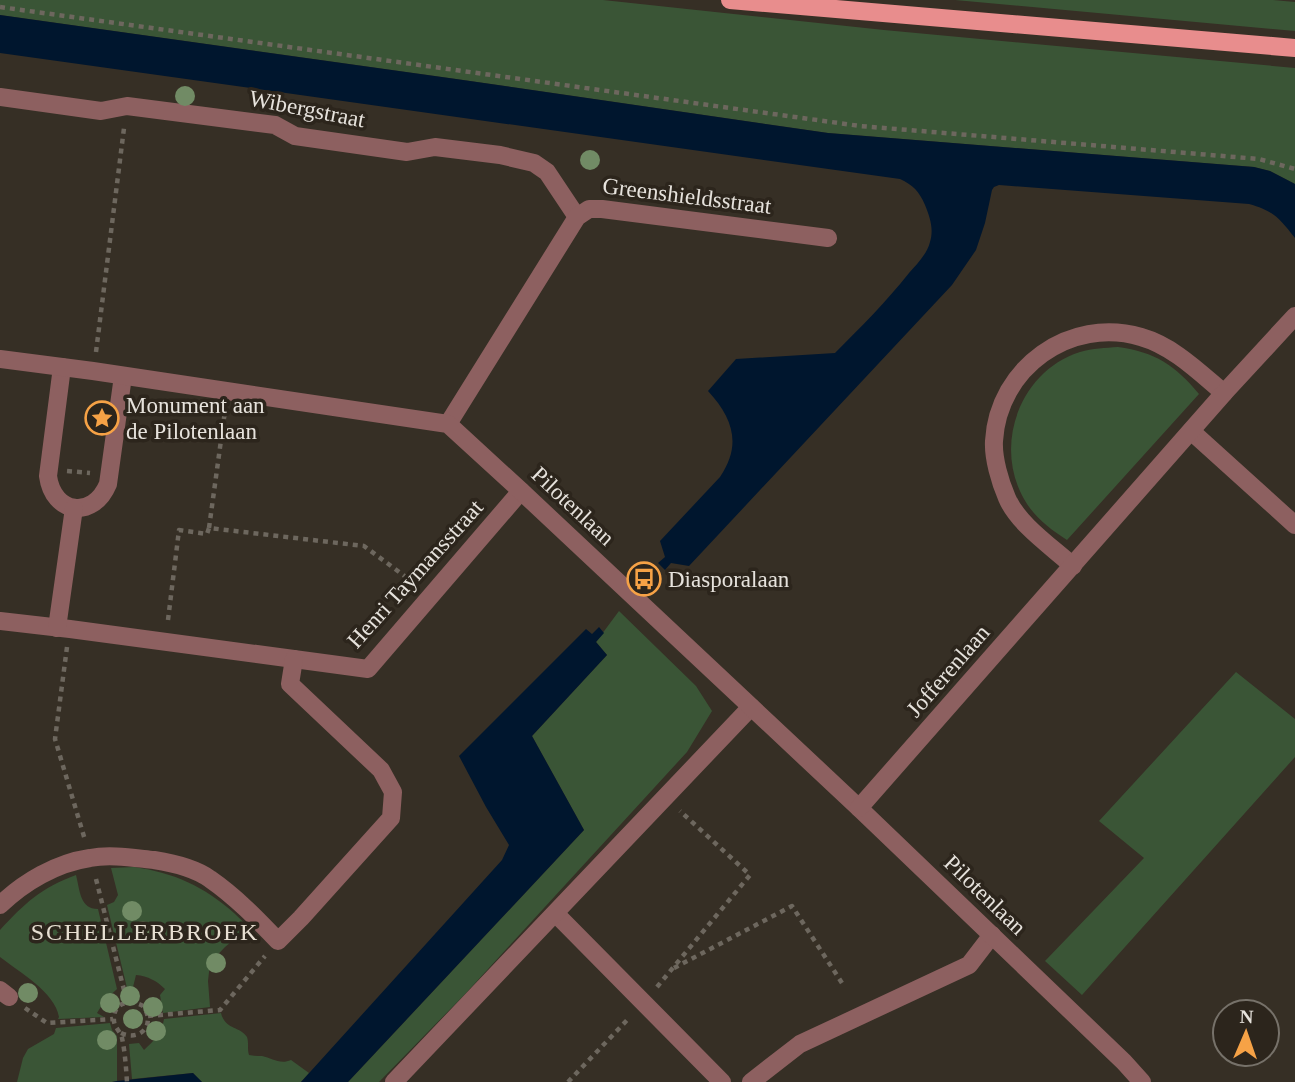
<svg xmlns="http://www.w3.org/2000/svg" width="1295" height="1082" font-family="Georgia,serif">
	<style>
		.green { fill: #3a5536 }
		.water { fill: #00162e }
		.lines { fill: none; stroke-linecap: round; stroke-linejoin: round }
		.path { stroke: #6d675e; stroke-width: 4.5; stroke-dasharray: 5 5; stroke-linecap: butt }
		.minor { stroke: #8d6060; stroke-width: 18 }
		.tertiary { stroke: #8d6060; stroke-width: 18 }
		.primary { stroke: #e88d8d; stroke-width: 18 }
		.tree { fill: #718b65 }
		.labels { text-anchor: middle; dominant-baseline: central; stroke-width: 7; stroke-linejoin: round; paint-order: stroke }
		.street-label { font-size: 23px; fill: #e6e2dc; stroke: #2c251c }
		.poi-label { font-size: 23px; fill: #e6e2dc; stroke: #2c251c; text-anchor: start }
		.neighbourhood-label { font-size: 24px; letter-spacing: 2px; fill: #e7dfd2; stroke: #2c251c }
	</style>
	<rect width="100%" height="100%" fill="#362f25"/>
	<!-- green -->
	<g class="green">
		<polygon points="0,0 603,0 884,30 1295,68 1295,184 1270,171 1254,167 828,133 456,79 0,15"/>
		<polygon points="955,0 1273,0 1295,2 1295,31"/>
		<path d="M1118 347C1155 352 1175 365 1199 394L1067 540C1050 529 1034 517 1024 499 993 445 1020 371 1080 352 1093 348 1105 348 1118 347Z"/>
		<polygon points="619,611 696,686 712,711 687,752 466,993 379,1082 348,1082 584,830 532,736 607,655 596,642"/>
		<polygon points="1236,672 1295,719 1295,757 1082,995 1045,961 1144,858 1099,821"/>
		<path d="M134 867C175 873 203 886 234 913 241 920 248 925 251 934L237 937 225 947 210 963 208 981 210 1007 163 1013 160 995 165 989C157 981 148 976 136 975L133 987 127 988 107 905 114 902 118 895 111 868Z"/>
		<path d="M76 875C80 891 80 909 98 909L117 989 105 1000 97 1013 104 1017 58 1019 59 1017C55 992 19 972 0 957V930C25 903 41 888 76 875Z"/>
		<path d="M221 1013C225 1030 240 1026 247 1037 249 1043 247 1049 249 1055 253 1056 258 1056 262 1056 272 1058 280 1065 291 1060L309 1073 301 1082H202L193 1073 132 1079 129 1044 139 1043 144 1050C154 1041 162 1032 164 1019Z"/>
		<polygon points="110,1023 112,1030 117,1036 117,1081 112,1082 17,1082 23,1058 28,1049 54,1034 56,1028"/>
	</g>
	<!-- water -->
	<g class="water">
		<path d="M0 15 456 79 828 133 1254 167 1270 171 1295 184V238C1279 218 1274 211 1249 204L999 185 994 187 992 190 985 223 976 250 952 285 689 566 671 563 665 570 658 563 665 557 660 541 720 477C742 445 733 418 708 391L736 359 835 353C861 327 886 302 909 273 917 264 927 254 930 242 934 229 930 217 925 205 919 191 913 185 900 179L0 53Z"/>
		<polygon points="599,627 604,633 596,642 607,655 532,736 584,830 348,1082 301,1082 502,860 509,845 486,807 459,756 586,629 592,634"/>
		<polygon points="193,1073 202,1082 112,1082 117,1081"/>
	</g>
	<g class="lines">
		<!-- path -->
		<g class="path">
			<polyline points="0,7 860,126 1259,159 1295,169"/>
			<polyline points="96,352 124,128"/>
			<polyline points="67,471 90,473"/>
			<polyline points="209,528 225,411"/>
			<polyline points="168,620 179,530 207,534 209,528 364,546 414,583"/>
			<polyline points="67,647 55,739 85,840"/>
			<polyline points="96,879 127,1002"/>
			<polyline points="674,968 792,906 842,983"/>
			<polyline points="657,987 750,875 680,811"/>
			<polyline points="25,1008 47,1023 113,1019"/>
			<polyline points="148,1016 220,1010 265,956"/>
			<path d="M121 1033C141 1042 156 1024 143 1006 131 999 114 1002 114 1018 113 1027 120 1030 122 1038 125 1052 126 1067 127 1082"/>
			<polyline points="568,1082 630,1017"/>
		</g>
		<!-- minor -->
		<g class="minor">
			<polyline points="0,97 101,111 127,106 275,125 295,136 407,152 435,147 500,155 534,163 547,172 577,217"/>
			<path d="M62 367 48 476C53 514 93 520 108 484L123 376"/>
			<polyline points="448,424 577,217 589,209 602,209 828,238"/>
			<polyline points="1191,431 1295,525"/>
			<path d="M1073 566C1052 547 1018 524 1007 498 1000 482 993 458 994 441 998 368 1070 316 1141 337 1173 346 1199 372 1224 393"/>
			<polyline points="0,621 70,629 368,669 521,491"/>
			<polyline points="57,628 74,508"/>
			<path d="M0 905C24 882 56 863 90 858 110 854 134 858 154 860 173 863 195 868 210 879 236 897 257 919 278 941L301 918 391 818 393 792 381 770 290 684 294 659"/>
			<polyline points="556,914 722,1082"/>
			<polyline points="0,990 9,997"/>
			<polyline points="394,1082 751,707"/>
			<polyline points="751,1082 800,1044 969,965 992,935"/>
		</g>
		<!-- tertiary -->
		<g class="tertiary">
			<polyline points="0,359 93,371 448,424 521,491 859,808 1124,1062 1142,1082"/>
			<polyline points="859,808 1224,393 1295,316"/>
		</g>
		<!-- primary -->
		<polyline class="primary" points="730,0 1295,48"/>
	</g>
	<!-- trees -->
	<g class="tree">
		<circle cx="185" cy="96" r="10"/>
		<circle cx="590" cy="160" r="10"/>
		<circle cx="132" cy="911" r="10"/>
		<circle cx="143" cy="931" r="10"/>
		<circle cx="216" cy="963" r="10"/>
		<circle cx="28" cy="993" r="10"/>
		<circle cx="130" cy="996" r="10"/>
		<circle cx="110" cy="1003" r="10"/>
		<circle cx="153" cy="1007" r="10"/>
		<circle cx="133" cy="1019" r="10"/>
		<circle cx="156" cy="1031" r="10"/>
		<circle cx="107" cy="1040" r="10"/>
	</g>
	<!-- icons -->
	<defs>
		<symbol id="sight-ring" viewBox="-11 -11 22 22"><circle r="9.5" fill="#2c251c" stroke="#f6a246" stroke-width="1.5"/><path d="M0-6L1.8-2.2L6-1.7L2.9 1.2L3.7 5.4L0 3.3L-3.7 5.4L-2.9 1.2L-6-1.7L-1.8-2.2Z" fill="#f6a246"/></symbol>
		<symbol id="bus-ring" viewBox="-11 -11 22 22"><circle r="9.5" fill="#2c251c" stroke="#f6a246" stroke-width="1.5"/><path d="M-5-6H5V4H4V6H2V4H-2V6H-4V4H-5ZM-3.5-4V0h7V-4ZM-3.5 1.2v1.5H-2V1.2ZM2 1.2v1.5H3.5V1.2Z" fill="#f6a246"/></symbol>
	</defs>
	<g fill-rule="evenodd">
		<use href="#sight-ring" x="83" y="399" width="38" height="38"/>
		<use href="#bus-ring" x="625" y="560" width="38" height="38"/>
	</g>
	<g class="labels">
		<!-- street labels -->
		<g class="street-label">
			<text transform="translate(307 109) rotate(11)">Wibergstraat</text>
			<text transform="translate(687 196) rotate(7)">Greenshieldsstraat</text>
			<text transform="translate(573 506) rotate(43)">Pilotenlaan</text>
			<text transform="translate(415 574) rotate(-48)">Henri Taymansstraat</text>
			<text transform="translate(948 671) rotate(-49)">Jofferenlaan</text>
			<text transform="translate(985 895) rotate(44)">Pilotenlaan</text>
		</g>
		<!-- poi labels -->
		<g class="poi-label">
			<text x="126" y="405">Monument aan<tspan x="126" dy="26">de Pilotenlaan</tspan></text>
			<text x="668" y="579">Diasporalaan</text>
		</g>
		<!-- neighbourhood labels -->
		<g class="neighbourhood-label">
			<text x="145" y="932">SCHELLERBROEK</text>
		</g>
	</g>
	<!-- north arrow -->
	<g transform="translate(1246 1033) rotate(2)"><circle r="33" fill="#2c251c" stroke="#767169" stroke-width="2"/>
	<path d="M0-5L12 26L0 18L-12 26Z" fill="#f6a246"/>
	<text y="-10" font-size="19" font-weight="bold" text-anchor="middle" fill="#e6e2dc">N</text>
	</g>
</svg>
